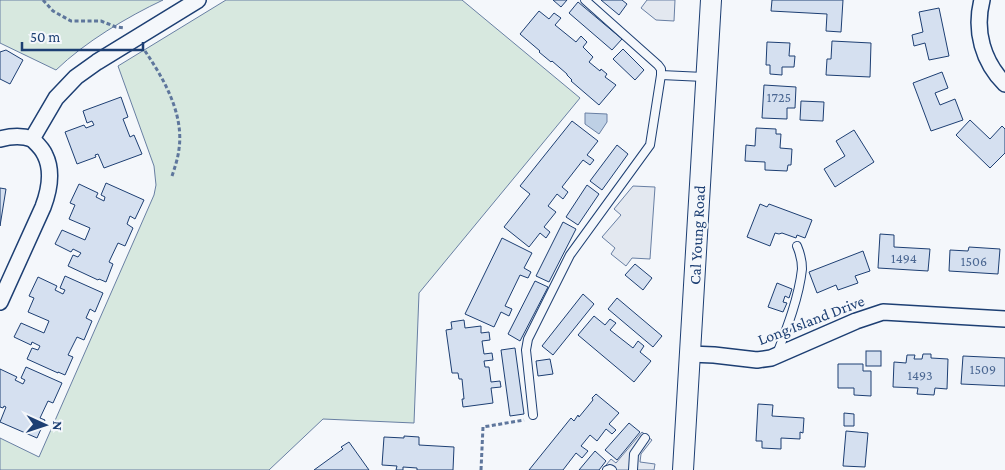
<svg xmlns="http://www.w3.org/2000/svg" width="1005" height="470" font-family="'Crimson Pro',serif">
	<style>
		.green { fill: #d7e8df; stroke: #687fa3 }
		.parking { fill: #e3e8f0; stroke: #687fa3 }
		.water { fill: #bed0e5; stroke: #687fa3 }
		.building { fill: #d5e0f0; stroke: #1d3f73 }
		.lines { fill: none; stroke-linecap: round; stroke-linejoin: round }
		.service-casing { stroke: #1d3f73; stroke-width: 10 }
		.minor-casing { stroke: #1d3f73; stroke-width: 18 }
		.secondary-casing { stroke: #1d3f73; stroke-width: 22 }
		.path { stroke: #5e769c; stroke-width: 3; stroke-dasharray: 4 2.5; stroke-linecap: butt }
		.service { stroke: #f4f7fb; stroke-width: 8 }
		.minor { stroke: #f4f7fb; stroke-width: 15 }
		.secondary { stroke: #f4f7fb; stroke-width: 20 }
		.labels { text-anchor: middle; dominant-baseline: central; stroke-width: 4; stroke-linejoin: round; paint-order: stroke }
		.number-label { font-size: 14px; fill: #4b6792 }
		.street-label { font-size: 16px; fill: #1d3f73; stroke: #f4f7fb }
	</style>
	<rect width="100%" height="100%" fill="#f4f7fb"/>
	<!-- green -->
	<g class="green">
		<path d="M0 0H163C127 17 85 42 56 70L0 43Z"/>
		<polygon points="226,0 462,0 580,98 419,293 414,423 323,419 269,470 0,470 0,438 39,457 154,195 156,185 154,166 118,66"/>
	</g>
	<!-- parking -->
	<g class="parking">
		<polygon points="647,0 675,0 674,21 656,20 641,8"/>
		<polygon points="633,186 655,187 650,259 632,258 626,266 611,254 615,248 602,237 621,215 614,209"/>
		<polygon points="642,432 652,440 641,454 640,462 655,464 654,470 602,470 611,459 616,463"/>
	</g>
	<!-- water -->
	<polygon class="water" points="585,113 607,114 607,122 599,134 585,124"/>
	<!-- building -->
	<g class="building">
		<polygon points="553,0 567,0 561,7"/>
		<polygon points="601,0 622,0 627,4 619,15"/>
		<polygon points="772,0 843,0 841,32 826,31 827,14 771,11"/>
		<polygon points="578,2 622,39 612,50 569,13"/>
		<polygon points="939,8 949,56 929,60 925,43 914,46 912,35 923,32 919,12"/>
		<polygon points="539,11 549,19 554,13 561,18 555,25 576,42 581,36 587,42 583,47 593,57 589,62 600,71 601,69 607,74 605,77 616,85 599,105 571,81 572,80 567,75 567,74 552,61 551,62 539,52 540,51 520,34"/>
		<polygon points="832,41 871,43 870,77 826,75 827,59 831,59"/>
		<polygon points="767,42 790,43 789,56 795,56 794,67 782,67 782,75 770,74 770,65 766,65"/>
		<polygon points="623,49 644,70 635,80 613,59"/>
		<polygon points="6,50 23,60 10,84 0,79 0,52"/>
		<polygon points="942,72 948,88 935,93 940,105 955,99 963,120 931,131 913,83"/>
		<polygon points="764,85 796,87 795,108 787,108 787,119 762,118"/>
		<polygon points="121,97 128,117 123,119 130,137 134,135 142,154 104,168 98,154 95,155 96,157 77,164 65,132 84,125 86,128 94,125 92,121 87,123 83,111"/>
		<polygon points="801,101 824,102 823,121 800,120"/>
		<polygon points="970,120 990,139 1002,126 1005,129 1005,153 990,168 956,135"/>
		<polygon points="572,121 598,141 587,155 594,160 590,165 583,160 562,187 568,192 563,199 557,194 548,206 556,212 544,227 550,232 546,238 540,233 529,247 504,227 530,194 520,186"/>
		<polygon points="756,128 776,129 776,134 781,134 780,148 792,149 791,165 788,165 787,171 765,170 765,162 745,161 746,145 755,146"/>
		<polygon points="854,130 874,162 835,187 824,169 845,156 836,141"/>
		<polygon points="617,145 628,154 602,190 590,181"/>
		<polygon points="106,183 144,200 135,219 130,216 127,224 133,228 125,246 118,243 109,262 113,264 106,282 99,279 98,280 68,266 73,255 78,257 81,253 73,249 71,252 55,244 62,230 85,240 90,228 69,219 75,205 70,203 79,184 98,193 96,197 104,201 105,197 101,195"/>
		<polygon points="587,185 599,194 578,225 566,217"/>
		<polygon points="0,188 6,189 0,226"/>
		<polygon points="760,204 767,207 769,204 812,220 805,238 797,235 796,238 782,233 779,234 775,233 770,246 747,237"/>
		<polygon points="563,222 576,229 549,282 536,276"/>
		<polygon points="880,234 894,235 894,247 930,249 928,271 878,268"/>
		<polygon points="502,238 532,253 524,268 531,272 528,278 520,275 505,306 512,309 509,316 501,312 494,327 465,314"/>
		<polygon points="969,247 1000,249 998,274 949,271 950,250 968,251"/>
		<polygon points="863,251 870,271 855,276 858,283 838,290 836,285 817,293 809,272"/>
		<polygon points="635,264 652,278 643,290 625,275"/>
		<polygon points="65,276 103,293 95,312 90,309 86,318 92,321 84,340 77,337 68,355 73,357 65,375 58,372 58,373 27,359 32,348 38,350 40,346 32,342 31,345 14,337 21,323 44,333 49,321 28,312 34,298 29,296 38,277 57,286 55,290 63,294 65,290 60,288"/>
		<polygon points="535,281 548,287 520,341 508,334"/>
		<polygon points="777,283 792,289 789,298 785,296 783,302 787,303 783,312 768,307"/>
		<polygon points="583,294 594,304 553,355 542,346"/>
		<polygon points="617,298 662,336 653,347 608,309"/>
		<polygon points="594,316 605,325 610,319 616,323 610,330 633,348 638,341 644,346 640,352 651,361 634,382 578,335"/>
		<polygon points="464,320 465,328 481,326 481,333 489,332 490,340 482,341 484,354 492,353 493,360 484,361 485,367 489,367 491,382 500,381 501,387 491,388 493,403 463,407 462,399 464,399 462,379 459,379 458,373 452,373 446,330 452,329 451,322"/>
		<polygon points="515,348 524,414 510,416 501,350"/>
		<rect x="866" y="351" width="15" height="15"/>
		<polygon points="923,354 931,354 931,358 948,359 947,389 935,388 934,395 917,394 918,388 893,387 894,362 906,363 907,355 915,355 914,359 922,359"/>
		<polygon points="963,356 1005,358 1005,386 961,384"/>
		<polygon points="550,359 553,374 538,376 536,361"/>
		<polygon points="838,364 863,364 863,371 871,371 871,396 854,395 854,388 838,388"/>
		<polygon points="26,367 62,383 53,403 48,401 40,418 45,420 37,438 0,422 6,407 4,406 3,408 0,407 0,369 17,377 15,380 23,384 25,380 21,378"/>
		<polygon points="596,394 619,413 609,424 616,430 612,434 606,429 597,441 590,435 581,446 588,451 582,458 576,453 563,470 529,470 571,418 574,421 578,415 579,417 593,400 592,398"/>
		<polygon points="758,404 773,405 772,416 804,418 803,433 800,432 800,439 781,438 781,449 762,448 762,441 756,441"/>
		<polygon points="844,413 854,414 854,426 844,426"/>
		<polygon points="629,423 640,432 617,460 605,450"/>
		<polygon points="846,431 868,433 865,467 843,466"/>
		<polygon points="404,436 419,437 419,445 454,447 453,470 417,470 417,468 403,467 403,470 396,470 397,466 382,465 384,437 404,438"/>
		<polygon points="349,442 369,470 314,470 343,449 341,447"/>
		<polygon points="595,451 606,461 599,470 579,470"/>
	</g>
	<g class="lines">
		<defs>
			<g id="service">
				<polyline points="585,0 658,65 661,69 661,75 704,77"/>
				<path d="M777 354C787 328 799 297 802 269 802 261 800 253 797 246"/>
				<polyline points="533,415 526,350 528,339 570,255 650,145 661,75"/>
				<polyline points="607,470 610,469 612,470"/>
				<polyline points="633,470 634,454 645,438"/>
			</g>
			<g id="minor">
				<path d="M982 0C974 31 983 62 1005 84"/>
				<path d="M0 139C11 136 21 135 32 139L56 98 76 77 97 62 198 0"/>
				<path d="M0 302 43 207C49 191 53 171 45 155 42 148 37 144 32 139"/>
				<polyline points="690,354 714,355 757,360 771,358 856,321 883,312 1005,319"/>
			</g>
			<polyline id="secondary" points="683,470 711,0"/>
		</defs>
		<!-- service casing -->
		<use href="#service" class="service-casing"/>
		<!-- minor casing -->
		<use href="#minor" class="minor-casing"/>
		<!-- secondary casing -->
		<use href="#secondary" class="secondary-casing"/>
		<!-- path -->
		<g class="path">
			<polyline points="43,0 53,11 71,21 101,21 116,27 124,28"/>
			<path d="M145 51C164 79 184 114 179 149 178 158 175 167 172 176"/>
			<polyline points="481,470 483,427 524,420"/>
		</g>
		<!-- service -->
		<use href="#service" class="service"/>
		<!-- minor -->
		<use href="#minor" class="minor"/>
		<!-- secondary -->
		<use href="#secondary" class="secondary"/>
	</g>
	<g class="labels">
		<!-- number labels -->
		<g class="number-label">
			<text x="779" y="97">1725</text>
			<text x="904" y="258">1494</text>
			<text x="974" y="261">1506</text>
			<text x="983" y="369">1509</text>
			<text x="920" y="375">1493</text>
		</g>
		<!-- street labels -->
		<g class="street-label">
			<text transform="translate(697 235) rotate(-87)">Cal Young Road</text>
			<text transform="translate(811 320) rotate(-21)">Long Island Drive</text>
		</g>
	</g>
	<!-- north arrow -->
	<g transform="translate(45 425) rotate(93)" stroke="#f4f7fb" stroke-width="4" paint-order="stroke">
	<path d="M0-4L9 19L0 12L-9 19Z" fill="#1d3f73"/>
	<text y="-8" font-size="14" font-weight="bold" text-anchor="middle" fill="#1d3f73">N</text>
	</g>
	<!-- scale -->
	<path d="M22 42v8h121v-8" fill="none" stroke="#1d3f73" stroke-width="2.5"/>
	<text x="30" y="42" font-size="15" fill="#1d3f73" stroke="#f4f7fb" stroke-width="4" paint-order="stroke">50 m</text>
</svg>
